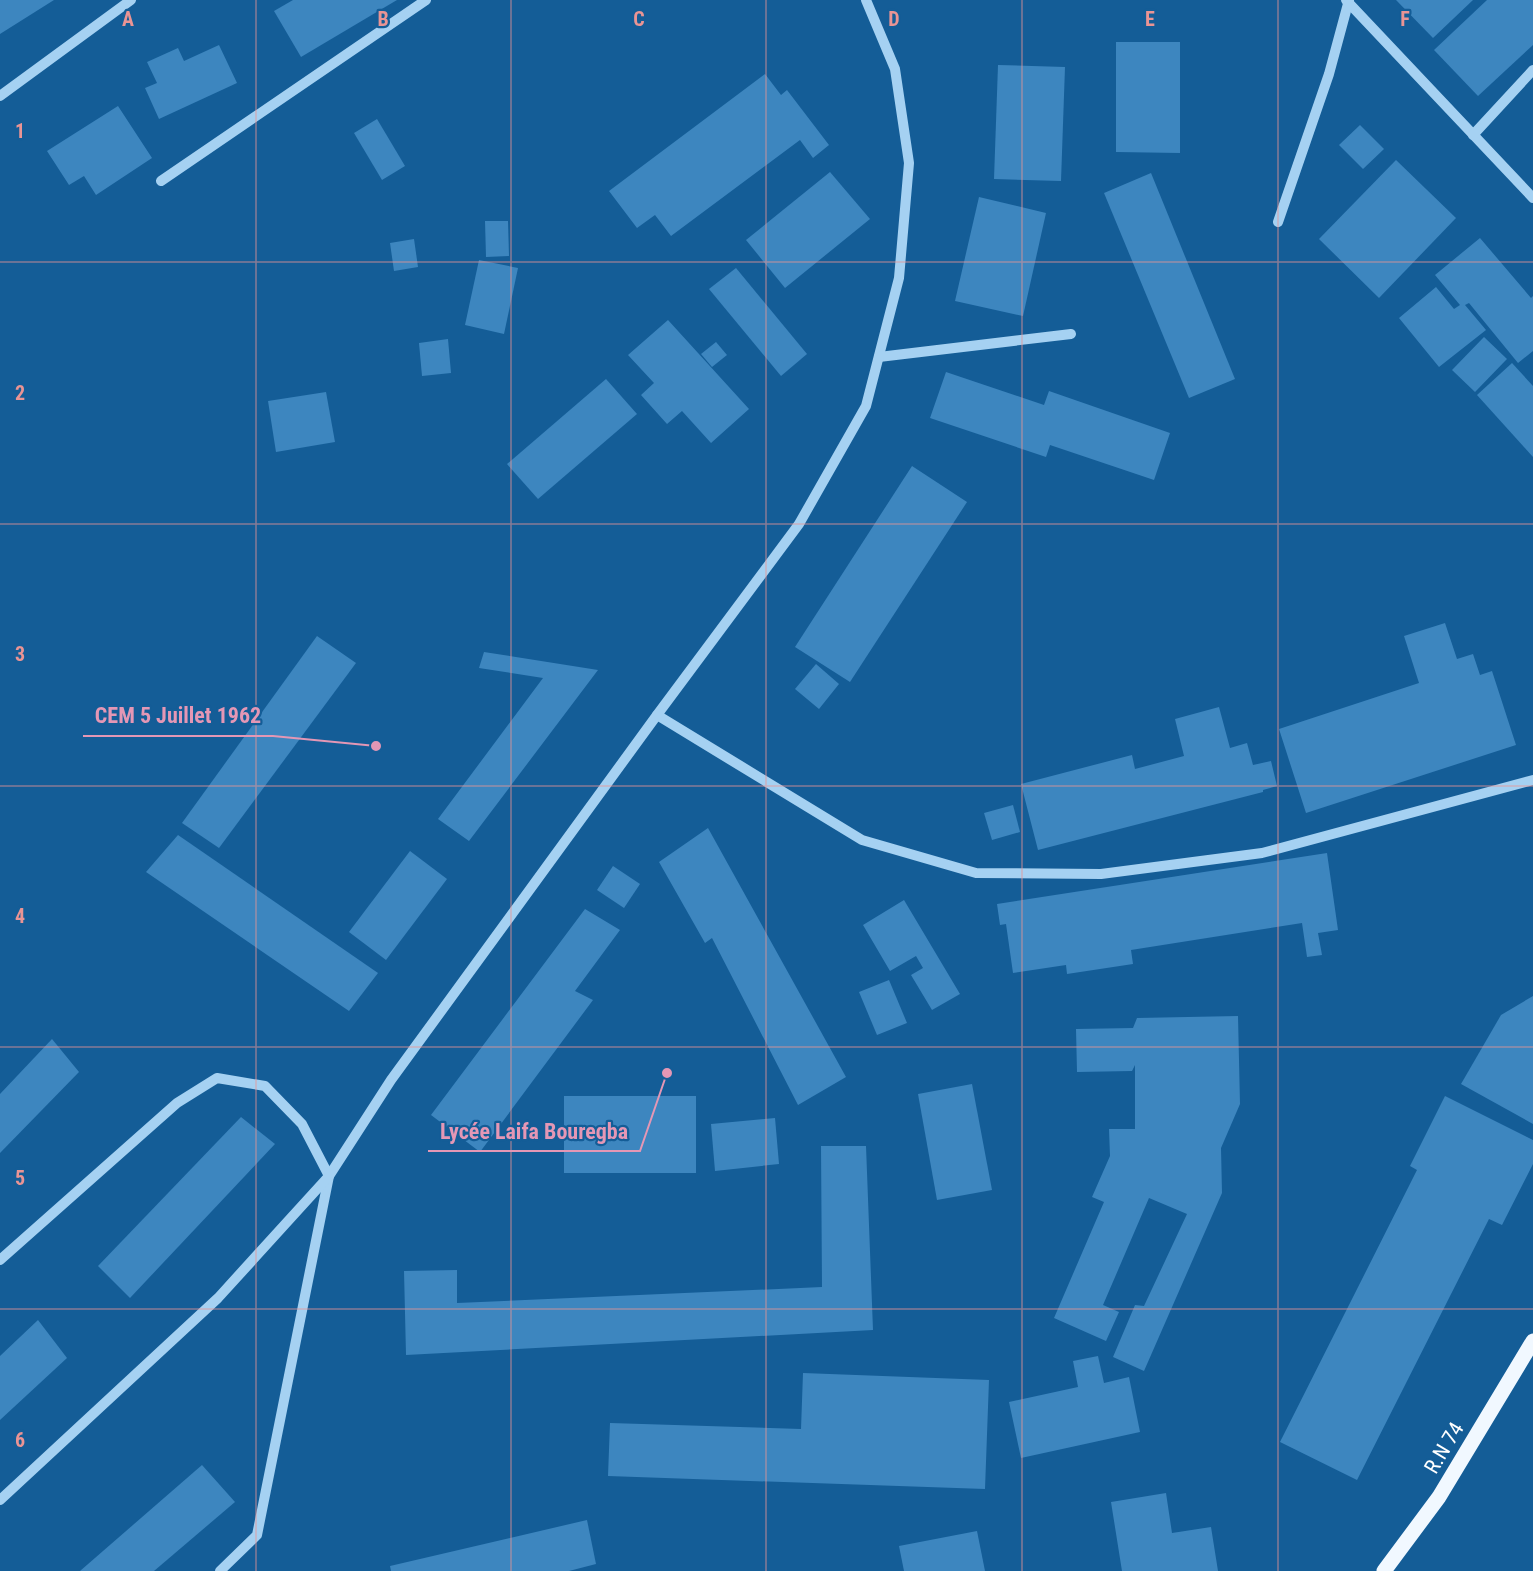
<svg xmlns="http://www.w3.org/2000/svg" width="1533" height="1571" font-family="'Roboto Condensed',sans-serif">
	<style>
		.building { fill: #3d86bf }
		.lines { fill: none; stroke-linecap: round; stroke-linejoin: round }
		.minor { stroke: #a5d1f2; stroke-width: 10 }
		.major { stroke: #f1f8ff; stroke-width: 15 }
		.grid { fill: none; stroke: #ea9494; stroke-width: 1.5; stroke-opacity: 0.55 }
		.labels { text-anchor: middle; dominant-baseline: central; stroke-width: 4.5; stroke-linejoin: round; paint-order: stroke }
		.street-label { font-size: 21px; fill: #fff; stroke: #145d97 }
		.grid-label { font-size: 20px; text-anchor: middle; font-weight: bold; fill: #ea9494; stroke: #145d97; stroke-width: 4.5; stroke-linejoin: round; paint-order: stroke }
		.leader { fill: none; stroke: #e497b5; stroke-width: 2 }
		.callout-dot { fill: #e497b5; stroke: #145d97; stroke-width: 2 }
		.callout-label { font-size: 22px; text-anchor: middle; font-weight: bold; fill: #e497b5; stroke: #145d97; stroke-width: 4.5; stroke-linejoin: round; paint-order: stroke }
	</style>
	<rect width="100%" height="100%" fill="#145d97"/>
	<!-- building -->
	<g class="building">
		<polygon points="0,0 54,0 0,34"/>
		<polygon points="293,0 397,0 301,57 274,11"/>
		<polygon points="1396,0 1473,0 1433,38"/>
		<polygon points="1487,0 1533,0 1533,45 1478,96 1434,50"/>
		<polygon points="1116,42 1180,42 1180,153 1116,152"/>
		<polygon points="219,45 237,83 159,119 145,88 157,83 147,62 178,48 184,61"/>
		<polygon points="998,65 1065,67 1061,181 994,179"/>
		<polygon points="765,74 781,95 787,90 829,145 813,158 800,140 671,236 655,215 637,228 609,191"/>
		<polygon points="118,106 152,158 96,195 84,176 69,185 47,151"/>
		<polygon points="377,119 405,166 382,180 354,133"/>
		<polygon points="1360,125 1384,149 1363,169 1339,145"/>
		<polygon points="1396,160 1456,218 1379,298 1319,239"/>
		<polygon points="830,172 870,219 785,288 746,240"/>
		<polygon points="1151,173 1235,379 1189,398 1104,193"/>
		<polygon points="979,197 1046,213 1023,316 955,301"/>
		<polygon points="485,221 508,221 509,256 486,257"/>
		<polygon points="1480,238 1531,298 1533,296 1533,351 1518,363 1469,303 1465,305 1486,330 1439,367 1399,318 1436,287 1454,309 1460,305 1435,275"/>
		<polygon points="414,239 418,267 394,271 390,243"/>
		<polygon points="479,260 518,268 504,334 465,325"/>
		<polygon points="736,268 807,354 781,376 709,289"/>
		<polygon points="668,320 749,409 711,443 682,411 667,424 641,395 654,383 628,355"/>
		<polygon points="1484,337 1507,359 1475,392 1452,370"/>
		<polygon points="448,339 451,373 422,376 419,343"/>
		<polygon points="716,342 727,355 712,367 701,354"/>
		<polygon points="1512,363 1533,386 1533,457 1477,395"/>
		<polygon points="946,372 1044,405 1049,391 1170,433 1154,480 1050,445 1046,457 930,418"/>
		<polygon points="606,379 637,414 538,499 507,464"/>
		<polygon points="326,392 335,442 276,452 268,401"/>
		<polygon points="912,466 967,502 850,682 795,647"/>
		<polygon points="1445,623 1457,659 1473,654 1480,675 1492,671 1516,745 1306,813 1279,729 1419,683 1404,636"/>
		<polygon points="317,636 356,663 219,848 182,823"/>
		<polygon points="484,652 598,670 469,841 438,819 543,678 479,668"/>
		<polygon points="816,664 839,684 819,709 795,689"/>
		<polygon points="1219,707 1230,748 1247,743 1253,765 1271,761 1277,786 1263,790 1263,792 1038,850 1021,784 1132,755 1135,769 1184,756 1175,719"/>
		<polygon points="1013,805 1020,832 992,840 984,813"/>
		<polygon points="708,828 846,1077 798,1105 712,938 705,943 659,862"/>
		<polygon points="178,835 378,973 349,1011 146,872"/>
		<polygon points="410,851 447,879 386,960 349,932"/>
		<polygon points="1327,853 1338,930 1318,933 1322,955 1307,957 1302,923 1131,950 1133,964 1067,974 1066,965 1013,973 1006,924 1000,925 997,904"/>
		<polygon points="613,866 640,884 624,908 597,890"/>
		<polygon points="904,900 960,994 932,1010 911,975 923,968 916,956 890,971 863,925"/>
		<polygon points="585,909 620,930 575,991 593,1000 480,1152 431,1115"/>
		<polygon points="889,980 907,1023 877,1035 859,992"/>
		<polygon points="1533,996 1533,1124 1461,1084 1501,1015"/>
		<polygon points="1238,1016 1240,1104 1221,1148 1222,1193 1144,1371 1113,1357 1135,1305 1144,1306 1187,1214 1149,1198 1103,1305 1119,1312 1106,1341 1054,1318 1104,1202 1092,1197 1110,1156 1109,1129 1135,1129 1135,1065 1132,1071 1077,1072 1076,1029 1133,1028 1137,1018"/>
		<polygon points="52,1039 79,1072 0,1153 0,1094"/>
		<polygon points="972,1084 992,1190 937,1200 918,1094"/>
		<rect x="564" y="1096" width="132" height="77"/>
		<polygon points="1445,1096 1533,1140 1533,1164 1502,1225 1489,1219 1357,1480 1280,1442 1417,1170 1410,1166"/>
		<polygon points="241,1117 275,1144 130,1298 98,1266"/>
		<polygon points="775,1118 779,1164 715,1171 711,1124"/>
		<polygon points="821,1146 866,1146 873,1330 406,1355 404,1271 457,1270 457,1303 822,1287"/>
		<polygon points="38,1320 67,1358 0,1420 0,1356"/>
		<polygon points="1098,1356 1104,1383 1129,1377 1140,1432 1021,1458 1009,1402 1078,1387 1073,1361"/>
		<polygon points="803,1373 989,1380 985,1489 608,1476 610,1423 801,1429"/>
		<polygon points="202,1465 235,1502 154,1571 80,1571"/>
		<polygon points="1166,1493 1172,1533 1211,1527 1218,1571 1122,1571 1111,1502"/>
		<polygon points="587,1520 596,1564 569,1571 391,1571 390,1566"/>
		<polygon points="977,1531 985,1571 904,1571 899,1546"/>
	</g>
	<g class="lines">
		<!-- minor -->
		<g class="minor">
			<polyline points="1346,0 1533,198"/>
			<polyline points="0,96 131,0"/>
			<polyline points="1473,135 1533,70"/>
			<polyline points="161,181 426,0"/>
			<polyline points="1278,222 1329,74 1349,0"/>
			<polyline points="879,357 1071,334"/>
			<polyline points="657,715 862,840 976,873 1101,874 1262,853 1533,780"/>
			<polyline points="0,1260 177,1103 217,1078 265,1086 302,1124 329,1176 257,1535 220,1571"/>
			<polyline points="0,1500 218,1298 329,1176 391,1080 657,715 799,524 866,406 899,278 909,163 895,69 866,0"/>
		</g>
		<!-- major -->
		<polyline class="major" points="1384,1571 1439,1497 1533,1341"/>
	</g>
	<!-- grid -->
	<path class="grid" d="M256 0V1571M511 0V1571M766 0V1571M1022 0V1571M1278 0V1571M0 262H1533M0 524H1533M0 786H1533M0 1047H1533M0 1309H1533"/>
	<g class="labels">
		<!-- street labels -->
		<g class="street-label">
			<text transform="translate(1444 1448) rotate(-59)">R.N 74</text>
		</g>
	</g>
	<g class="grid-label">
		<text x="128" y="26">A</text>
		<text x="383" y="26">B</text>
		<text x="639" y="26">C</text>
		<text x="894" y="26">D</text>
		<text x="1150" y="26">E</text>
		<text x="1405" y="26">F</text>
		<text x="20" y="138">1</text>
		<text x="20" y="400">2</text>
		<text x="20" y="661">3</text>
		<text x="20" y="923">4</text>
		<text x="20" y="1185">5</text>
		<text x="20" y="1447">6</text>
	</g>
	<!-- callouts -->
	<path class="leader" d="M376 746L273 736H83M667 1073L640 1151H428"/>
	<g class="callout-dot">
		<circle cx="376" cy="746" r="6"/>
		<circle cx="667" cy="1073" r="6"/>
	</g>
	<g class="callout-label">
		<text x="178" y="723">CEM 5 Juillet 1962</text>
		<text x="534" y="1139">Lycée Laifa Bouregba</text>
	</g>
</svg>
